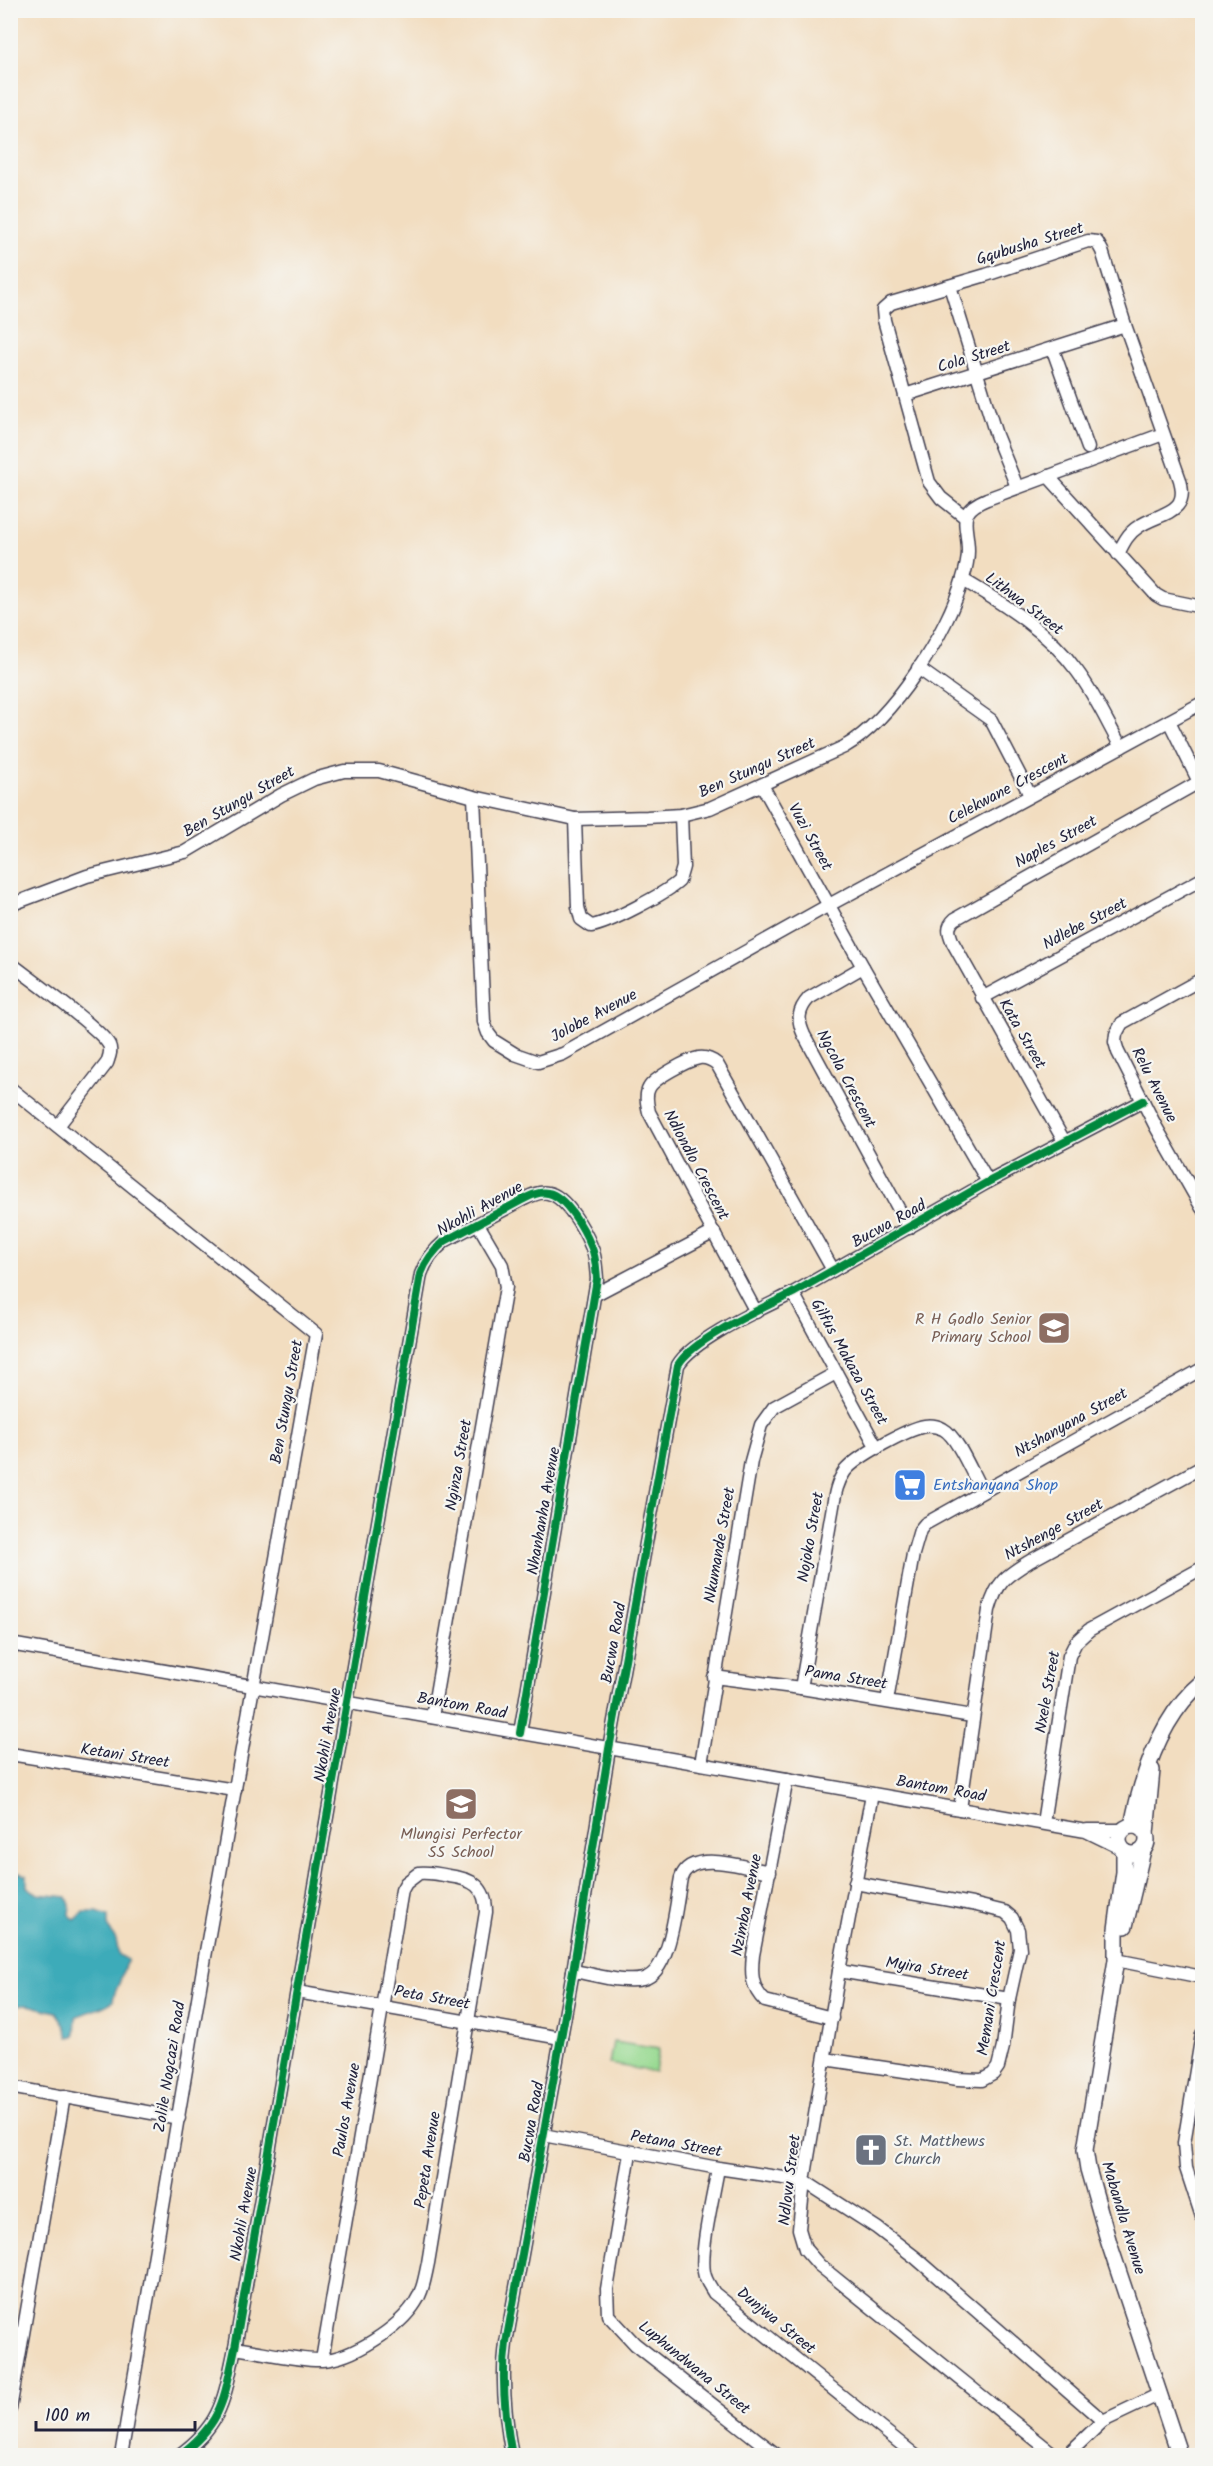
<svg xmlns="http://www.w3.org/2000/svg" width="1213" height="2466" font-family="Kalam,sans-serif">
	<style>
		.green { fill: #97d990; stroke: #5c7e66; stroke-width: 1.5 }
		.water { fill: #3cabb9; stroke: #2f667a; stroke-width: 1.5 }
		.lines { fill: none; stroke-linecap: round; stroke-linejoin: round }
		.minor-casing { stroke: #413e4f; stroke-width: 15 }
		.tertiary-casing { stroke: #413e4f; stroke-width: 18 }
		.minor { stroke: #fff; stroke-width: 12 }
		.tertiary { stroke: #fff; stroke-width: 15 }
		.cycleway-casing { stroke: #f6f6f2; stroke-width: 11 }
		.cycleway { stroke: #00873e; stroke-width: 8 }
		.labels { text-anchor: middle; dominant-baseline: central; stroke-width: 4.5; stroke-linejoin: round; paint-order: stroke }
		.street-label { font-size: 16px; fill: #22223b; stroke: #f6f6f2 }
		.education-label { font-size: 16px; fill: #785e54; stroke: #f6f6f2; text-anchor: end }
		.shop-label { font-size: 16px; fill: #366cbe; stroke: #f6f6f2; text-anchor: start }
		.worship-label { font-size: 16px; fill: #5b616d; stroke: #f6f6f2; text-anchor: start }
	</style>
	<rect width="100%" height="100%" fill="#f6f6f2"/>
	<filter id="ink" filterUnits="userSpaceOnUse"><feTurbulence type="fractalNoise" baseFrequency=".0167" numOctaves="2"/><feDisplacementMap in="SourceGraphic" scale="12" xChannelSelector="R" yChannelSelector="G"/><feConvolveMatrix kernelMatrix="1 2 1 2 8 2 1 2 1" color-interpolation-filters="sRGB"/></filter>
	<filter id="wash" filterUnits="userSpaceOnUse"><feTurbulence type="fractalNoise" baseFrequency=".008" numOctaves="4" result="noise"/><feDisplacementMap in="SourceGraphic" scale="24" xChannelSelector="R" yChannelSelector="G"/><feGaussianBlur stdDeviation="1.35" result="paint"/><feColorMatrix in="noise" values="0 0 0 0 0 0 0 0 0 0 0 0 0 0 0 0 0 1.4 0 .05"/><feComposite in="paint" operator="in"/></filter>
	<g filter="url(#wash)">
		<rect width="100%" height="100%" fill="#f2ddc0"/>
		<!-- green -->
		<polygon class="green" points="613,2042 659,2049 655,2072 609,2064"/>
		<!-- water -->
		<path class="water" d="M11 1871 27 1875V1887L38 1894 67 1897 70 1905 69 1914 75 1920 84 1912H97L108 1916V1926L116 1940 119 1955 128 1960C123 1967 124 1969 121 1978 119 1986 114 1991 113 2001 103 2009 88 2011 76 2017L75 2036 69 2037 65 2025 56 2012 28 2005 11 2006Z"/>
	</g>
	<g filter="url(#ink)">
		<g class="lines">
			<defs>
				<g id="minor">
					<polyline points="950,286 996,435 1017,487"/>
					<polyline points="1053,350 1088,448"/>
					<polyline points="905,395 1125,325"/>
					<polyline points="1048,476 1156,595 1163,599 1202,607"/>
					<path d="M965 517 941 498 929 482 884 320 883 310 891 303 986 275 1088 241 1097 242 1102 251 1125 325 1180 480C1190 515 1159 512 1138 527 1128 533 1123 544 1118 554"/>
					<path d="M963 580C1004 604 1049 632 1077 671 1095 695 1107 722 1121 747"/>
					<polyline points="918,668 991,720 1030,795"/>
					<polyline points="1169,721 1202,788"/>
					<polyline points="762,785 863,967 988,1182"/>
					<polyline points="474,797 484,1022 488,1033 494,1041 515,1054 538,1062 563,1054 829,905 1202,703"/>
					<path d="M575 819 578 907 581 919 591 926C608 924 666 893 679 881L683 867 681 815"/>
					<path d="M10 905 87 876 185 852 281 795 314 779 344 771H379L474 797 575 819 647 817 681 815 710 808 844 747C893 719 948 632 963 578 966 569 968 560 968 551 968 524 955 512 987 499L1163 434"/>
					<path d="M10 963C28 977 102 1030 109 1045 112 1051 109 1057 107 1063L58 1126"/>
					<path d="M863 967 809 998C798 1010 797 1020 804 1035L909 1228"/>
					<polyline points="1202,979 1122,1023 1116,1034 1115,1042 1118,1052 1156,1127 1202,1208"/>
					<polyline points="982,998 1202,879"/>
					<polyline points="10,1088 316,1334 205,1957 121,2456"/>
					<path d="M1064 1141 953 943C949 933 946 927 955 919L1199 782"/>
					<polyline points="793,1293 877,1448"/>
					<polyline points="596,1294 714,1232"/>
					<path d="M756 1312 649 1112C647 1104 645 1095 649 1088 654 1078 688 1060 699 1058 706 1057 712 1060 717 1064L833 1270"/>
					<polyline points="10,1644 1086,1831 1121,1848"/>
					<polyline points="714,1677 801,1688 972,1716"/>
					<path d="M801 1688 833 1506C835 1494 837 1482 845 1471 856 1457 907 1429 925 1426 931 1425 937 1426 943 1429 958 1437 973 1476 982 1491"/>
					<polyline points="887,1701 913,1554 920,1530 925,1524 1202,1369"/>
					<polyline points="432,1717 506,1287 502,1265 478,1224"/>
					<polyline points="10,1754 235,1790"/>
					<polyline points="701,1764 751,1461 761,1425 774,1407 836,1373"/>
					<path d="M787 1779 753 1955C751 1973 751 1988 765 2001L832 2018"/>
					<polyline points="872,1794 839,1971 804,2181 799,2229 805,2249 819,2265 1056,2456"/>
					<path d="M960 1809 989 1610C997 1581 1006 1576 1030 1561L1202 1467"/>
					<polyline points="1043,1823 1069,1656 1076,1642 1089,1630 1202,1568"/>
					<polyline points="1087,1830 1123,1830"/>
					<polyline points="1116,1960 1202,1977"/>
					<path d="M573 1971C594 1974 622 1984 643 1979 671 1973 676 1903 681 1878 691 1848 746 1868 770 1872"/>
					<polyline points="839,1971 1009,1999"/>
					<polyline points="297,1992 561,2038"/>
					<polyline points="1202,2034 1184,2143 1186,2168 1202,2217"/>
					<polyline points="825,2059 958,2079 982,2080 993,2074 998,2067 1003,2047 1009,1999 1020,1949 1018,1930 1012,1918 1005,1912 972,1904 855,1883"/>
					<polyline points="10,2087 179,2118"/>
					<polyline points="543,2135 718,2168 804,2181 877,2228 916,2258 1103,2421"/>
					<polyline points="630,2153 607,2289 608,2315 635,2344 778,2456"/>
					<path d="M718 2168C714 2193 700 2249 704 2272 705 2280 710 2286 714 2293L916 2456"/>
					<path d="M235 2348C259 2351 298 2361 322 2360 352 2359 399 2328 415 2303 423 2291 425 2277 428 2263L486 1912C486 1886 472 1879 449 1876 439 1874 429 1872 419 1873L406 1883 402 1890 322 2360"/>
					<polyline points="10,2409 64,2096"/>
					<path d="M178 2456C223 2424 224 2398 235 2348L421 1274C426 1260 433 1251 445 1241L522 1200C530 1196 539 1191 548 1193 566 1196 585 1231 591 1246 596 1256 596 1268 597 1279L520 1733"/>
					<path d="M512 2456C505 2418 501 2380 506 2343L573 1971 609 1749 678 1365C693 1339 763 1308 793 1293L988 1182 1143 1101"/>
					<polyline points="1066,2456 1103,2421 1160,2394"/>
				</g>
				<g id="tertiary">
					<circle cx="1133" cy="1840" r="14"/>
					<path d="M1132 1826C1142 1775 1161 1716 1202 1682"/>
					<polyline points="1146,1834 1152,1770"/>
					<polyline points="1124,1851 1124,1872 1116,1929 1116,1960 1085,2150 1088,2169 1109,2243 1180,2456"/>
					<polyline points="1125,1926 1143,1850"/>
				</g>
			</defs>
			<!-- minor casing -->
			<use href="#minor" class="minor-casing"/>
			<!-- tertiary casing -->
			<use href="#tertiary" class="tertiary-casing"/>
			<!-- minor -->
			<use href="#minor" class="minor"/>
			<!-- tertiary -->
			<use href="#tertiary" class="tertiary"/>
			<defs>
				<g id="cycleway">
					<path d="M178 2456C223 2424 224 2398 235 2348L421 1274C426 1260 433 1251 445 1241L522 1200C530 1196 539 1191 548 1193 566 1196 585 1231 591 1246 596 1256 596 1268 597 1279L520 1733"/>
					<path d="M512 2456C505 2418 501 2380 506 2343L573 1971 609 1749 678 1365C693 1339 763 1308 793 1293L988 1182 1143 1101"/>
				</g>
			</defs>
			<!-- cycleway casing -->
			<use href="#cycleway" class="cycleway-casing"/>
			<!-- cycleway -->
			<use href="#cycleway" class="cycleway"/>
		</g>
	</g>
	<!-- icons -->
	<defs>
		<symbol id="school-square" viewBox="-11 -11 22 22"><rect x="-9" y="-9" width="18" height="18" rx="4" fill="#8d6e63" stroke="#f6f6f2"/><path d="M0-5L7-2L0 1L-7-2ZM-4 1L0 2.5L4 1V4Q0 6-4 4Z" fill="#fff"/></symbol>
		<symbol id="supermarket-square" viewBox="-11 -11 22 22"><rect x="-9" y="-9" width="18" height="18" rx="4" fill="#3f7fe0" stroke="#f6f6f2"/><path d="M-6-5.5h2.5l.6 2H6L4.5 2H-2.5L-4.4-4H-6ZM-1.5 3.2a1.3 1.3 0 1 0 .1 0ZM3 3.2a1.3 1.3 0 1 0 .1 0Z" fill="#fff"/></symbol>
		<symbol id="church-square" viewBox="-11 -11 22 22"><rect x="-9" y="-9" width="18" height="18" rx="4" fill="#6b7280" stroke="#f6f6f2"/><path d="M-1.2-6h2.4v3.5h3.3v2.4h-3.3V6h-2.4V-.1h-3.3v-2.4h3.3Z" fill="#fff"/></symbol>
	</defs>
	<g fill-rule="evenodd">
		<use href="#school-square" x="1035" y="1309" width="38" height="38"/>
		<use href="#supermarket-square" x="891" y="1466" width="38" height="38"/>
		<use href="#school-square" x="442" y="1785" width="38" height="38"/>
		<use href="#church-square" x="852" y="2131" width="38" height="38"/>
	</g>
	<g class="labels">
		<!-- street labels -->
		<g class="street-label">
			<text transform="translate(1030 244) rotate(-17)">Gqubusha Street</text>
			<text transform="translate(974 357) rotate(-17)">Cola Street</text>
			<text transform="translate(1024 604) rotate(37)">Lithwa Street</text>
			<text transform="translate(757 768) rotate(-24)">Ben Stungu Street</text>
			<text transform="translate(1008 789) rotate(-28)">Celekwane Crescent</text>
			<text transform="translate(239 802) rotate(-30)">Ben Stungu Street</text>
			<text transform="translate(810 837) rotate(61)">Vuzi Street</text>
			<text transform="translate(1056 842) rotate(-29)">Naples Street</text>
			<text transform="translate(1085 924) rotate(-28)">Ndlebe Street</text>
			<text transform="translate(594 1016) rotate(-28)">Jolobe Avenue</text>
			<text transform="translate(1022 1034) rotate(60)">Kata Street</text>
			<text transform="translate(846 1079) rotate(62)">Ngcola Crescent</text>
			<text transform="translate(1154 1085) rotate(63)">Relu Avenue</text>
			<text transform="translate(696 1165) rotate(62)">Ndlondlo Crescent</text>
			<text transform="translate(480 1209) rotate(-29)">Nkohli Avenue</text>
			<text transform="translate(889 1224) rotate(-29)">Bucwa Road</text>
			<text transform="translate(849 1362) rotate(61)">Gilfus Makaza Street</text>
			<text transform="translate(287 1402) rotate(-80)">Ben Stungu Street</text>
			<text transform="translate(1071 1423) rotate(-29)">Ntshanyana Street</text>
			<text transform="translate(459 1465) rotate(-80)">Nginza Street</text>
			<text transform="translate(544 1511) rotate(-80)">Nhanhanha Avenue</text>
			<text transform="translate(1054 1530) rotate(-29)">Ntshenge Street</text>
			<text transform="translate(811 1537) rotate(-80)">Nojoko Street</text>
			<text transform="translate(720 1545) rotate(-80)">Nkumande Street</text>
			<text transform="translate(614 1643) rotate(-80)">Bucwa Road</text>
			<text transform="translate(846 1678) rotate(9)">Pama Street</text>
			<text transform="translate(1048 1692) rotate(-80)">Nxele Street</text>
			<text transform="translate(462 1706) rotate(10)">Bantom Road</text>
			<text transform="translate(328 1735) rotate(-80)">Nkohli Avenue</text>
			<text transform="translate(125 1756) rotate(9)">Ketani Street</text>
			<text transform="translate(941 1789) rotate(10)">Bantom Road</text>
			<text transform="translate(747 1905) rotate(-79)">Nzimba Avenue</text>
			<text transform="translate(927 1969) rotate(9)">Myira Street</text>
			<text transform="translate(432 1998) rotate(10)">Peta Street</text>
			<text transform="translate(992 1998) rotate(-81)">Memani Crescent</text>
			<text transform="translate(170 2067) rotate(-81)">Zolile Nogcazi Road</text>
			<text transform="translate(347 2110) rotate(-80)">Paulos Avenue</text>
			<text transform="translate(532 2122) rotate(-80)">Bucwa Road</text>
			<text transform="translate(676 2144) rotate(10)">Petana Street</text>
			<text transform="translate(428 2160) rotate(-81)">Pepeta Avenue</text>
			<text transform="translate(790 2180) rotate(-83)">Ndlovu Street</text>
			<text transform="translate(244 2214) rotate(-80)">Nkohli Avenue</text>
			<text transform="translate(1123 2218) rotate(73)">Mabandla Avenue</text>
			<text transform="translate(776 2321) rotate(39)">Dunjwa Street</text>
			<text transform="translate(694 2368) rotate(39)">Luphundwana Street</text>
		</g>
		<!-- education labels -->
		<g class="education-label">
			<text x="1031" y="1319">R H Godlo Senior<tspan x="1031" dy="18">Primary School</tspan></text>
			<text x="461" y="1834" text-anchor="middle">Mlungisi Perfector<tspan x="461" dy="18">SS School</tspan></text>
		</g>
		<!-- shop labels -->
		<g class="shop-label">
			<text x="933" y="1485">Entshanyana Shop</text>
		</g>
		<!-- worship labels -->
		<g class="worship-label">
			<text x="894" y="2141">St. Matthews<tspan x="894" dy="18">Church</tspan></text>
		</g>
	</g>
	<!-- margin -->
	<rect width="1213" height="2466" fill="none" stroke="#f6f6f2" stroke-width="36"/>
	<!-- scale -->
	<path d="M36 2421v9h159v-9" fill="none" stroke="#22223b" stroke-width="3"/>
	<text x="45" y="2421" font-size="18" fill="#22223b" stroke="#f6f6f2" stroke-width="4.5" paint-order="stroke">100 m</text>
</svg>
